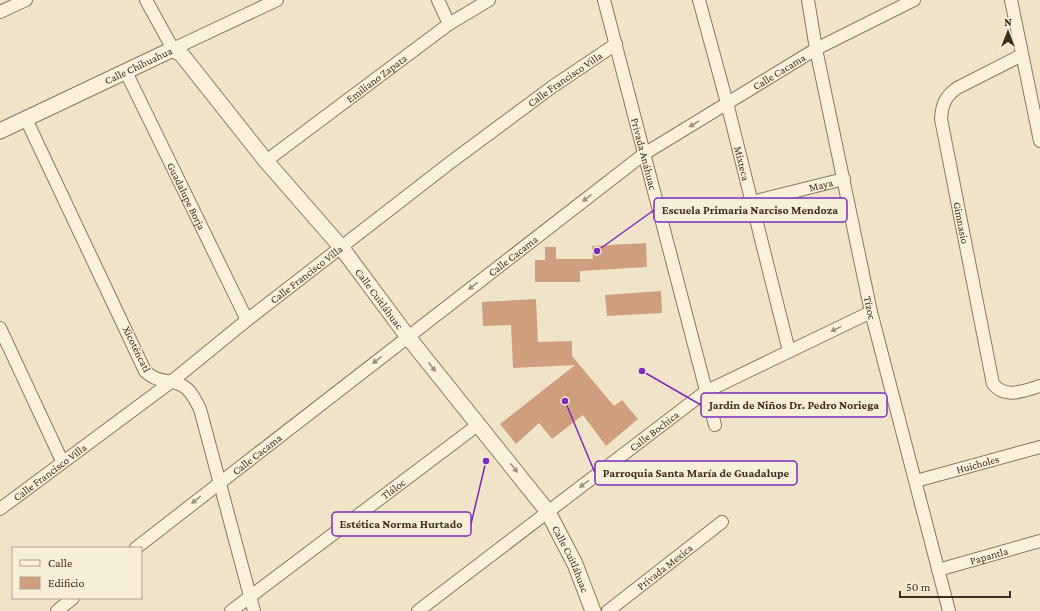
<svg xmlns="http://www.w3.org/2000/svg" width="1040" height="611" font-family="'Crimson Pro',serif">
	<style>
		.building { fill: #cf9f7d }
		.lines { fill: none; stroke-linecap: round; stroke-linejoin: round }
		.minor-casing { stroke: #8d765c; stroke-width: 14 }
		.tertiary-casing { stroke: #8d765c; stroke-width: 17 }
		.minor { stroke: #faf1dc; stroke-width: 12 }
		.tertiary { stroke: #faf1dc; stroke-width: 15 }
		.oneway { fill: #9c907e }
		.labels { text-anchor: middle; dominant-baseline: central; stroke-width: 3; stroke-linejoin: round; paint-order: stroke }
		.street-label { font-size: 11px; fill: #3d2e20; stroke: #f7eed8 }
		.leader { fill: none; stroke: #7b2cbf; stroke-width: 1.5 }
		.callout-dot { fill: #7b2cbf; stroke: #f7eed8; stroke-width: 1.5 }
		.callout { fill: #f7eed8; stroke: #7b2cbf; stroke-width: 1.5 }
		.callout-label { font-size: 12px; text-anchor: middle; font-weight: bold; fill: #3d2e20 }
	</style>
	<rect width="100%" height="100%" fill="#f0e4c8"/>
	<!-- building -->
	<g class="building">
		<polygon points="646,243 647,267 580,271 580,282 535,282 535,260 545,260 545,247 556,247 556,259 593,259 592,246"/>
		<polygon points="661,291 662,313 607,316 605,295"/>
		<polygon points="536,299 538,342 572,341 572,356 614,406 622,400 638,419 606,446 583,415 552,439 539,423 516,444 500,424 575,365 513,368 511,325 483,326 482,302"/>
	</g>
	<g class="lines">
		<defs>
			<g id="minor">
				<polyline points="146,0 173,49 277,0"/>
				<polyline points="438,0 449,24"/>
				<path id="s1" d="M604 0 715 425"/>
				<path id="s2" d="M699 0 727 103 789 351"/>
				<path id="s3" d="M808 0 816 49 871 312 949 611"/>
				<polyline points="1011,0 1040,141"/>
				<polyline points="0,12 26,0"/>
				<path id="s4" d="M1022 55 957 88C945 97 942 104 941 119L993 384C1005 399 1024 391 1040 386"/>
				<path id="s5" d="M126 72 247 320"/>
				<path d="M26 119 145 371C158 384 169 378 183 386 191 390 196 401 200 409L254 611"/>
				<path id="s6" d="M266 161 449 24 489 0"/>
				<path id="s7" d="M752 202 844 179"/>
				<polyline points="0,328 62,461"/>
				<path id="s8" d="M916 481 1040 447"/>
				<path id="s9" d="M0 509 171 382 247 320 451 162 552 87 616 44"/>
				<path id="s10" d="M136 548 644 154 816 49 914 0"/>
				<path id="s11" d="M938 570 1040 541"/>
				<polyline points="57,611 73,598"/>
				<path id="s12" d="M231 611 479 424"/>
				<path id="s13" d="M418 611 705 392 871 312"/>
				<path id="s14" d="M608 611 722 522"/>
			</g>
			<g id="tertiary">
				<path id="s15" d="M0 131 173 49 182 55 266 161 341 247 408 337 548 512 575 564 593 611"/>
			</g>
		</defs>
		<!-- minor casing -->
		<use href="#minor" class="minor-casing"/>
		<!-- tertiary casing -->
		<use href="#tertiary" class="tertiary-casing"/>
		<!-- minor -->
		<use href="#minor" class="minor"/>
		<!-- tertiary -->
		<use href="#tertiary" class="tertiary"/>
	</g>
	<!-- one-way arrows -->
	<defs><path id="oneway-solid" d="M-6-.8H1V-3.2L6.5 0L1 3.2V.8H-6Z"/></defs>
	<g class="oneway">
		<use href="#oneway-solid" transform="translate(694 124) rotate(149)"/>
		<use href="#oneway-solid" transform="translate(587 198) rotate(142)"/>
		<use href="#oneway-solid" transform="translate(473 286) rotate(142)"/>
		<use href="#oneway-solid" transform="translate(836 329) rotate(154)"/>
		<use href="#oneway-solid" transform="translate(377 360) rotate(142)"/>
		<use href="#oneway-solid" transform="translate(432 367) rotate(51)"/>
		<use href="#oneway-solid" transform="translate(514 468) rotate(52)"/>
		<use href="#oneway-solid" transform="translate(584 484) rotate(143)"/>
		<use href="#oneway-solid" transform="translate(196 500) rotate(141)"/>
	</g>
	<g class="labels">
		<!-- street labels -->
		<g class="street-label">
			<text stroke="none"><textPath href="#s15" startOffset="153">Calle Chihuahua</textPath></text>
			<text stroke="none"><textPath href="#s10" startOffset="801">Calle Cacama</textPath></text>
			<text stroke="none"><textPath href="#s6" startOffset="138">Emiliano Zapata</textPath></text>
			<text stroke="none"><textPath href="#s9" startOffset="710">Calle Francisco Villa</textPath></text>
			<text stroke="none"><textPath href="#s1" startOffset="159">Privada Anáhuac</textPath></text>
			<text stroke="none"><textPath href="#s2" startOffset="169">Mixteca</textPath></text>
			<text stroke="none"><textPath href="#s7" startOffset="71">Maya</textPath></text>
			<text stroke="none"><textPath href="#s5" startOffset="138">Guadalupe Borja</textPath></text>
			<text stroke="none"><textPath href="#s4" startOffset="215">Gimnasio</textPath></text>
			<text stroke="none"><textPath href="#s10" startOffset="477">Calle Cacama</textPath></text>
			<text stroke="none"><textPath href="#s9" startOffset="386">Calle Francisco Villa</textPath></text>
			<text stroke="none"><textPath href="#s15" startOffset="516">Calle Cuitláhuac</textPath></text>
			<text stroke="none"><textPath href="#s3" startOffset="314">Tízoc</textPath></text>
			<text transform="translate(137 349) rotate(64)">Xicoténcatl</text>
			<text stroke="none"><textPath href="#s13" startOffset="297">Calle Bochica</textPath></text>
			<text stroke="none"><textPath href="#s10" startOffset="153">Calle Cacama</textPath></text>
			<text stroke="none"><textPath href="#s8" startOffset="64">Huicholes</textPath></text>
			<text stroke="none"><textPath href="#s9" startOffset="62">Calle Francisco Villa</textPath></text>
			<text stroke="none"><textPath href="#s12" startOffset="203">Tláloc</textPath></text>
			<text stroke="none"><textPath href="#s11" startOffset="53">Papantla</textPath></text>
			<text stroke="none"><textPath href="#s15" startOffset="840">Calle Cuitláhuac</textPath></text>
			<text stroke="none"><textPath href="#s14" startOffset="72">Privada Mexica</textPath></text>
		</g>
	</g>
	<!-- callouts -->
	<path class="leader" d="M597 251L654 210M642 371L701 405M565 401L595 473M486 461L471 524"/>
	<g class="callout-dot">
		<circle cx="597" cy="251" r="4"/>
		<circle cx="642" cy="371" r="4"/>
		<circle cx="565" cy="401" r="4"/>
		<circle cx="486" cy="461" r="4"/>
	</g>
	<g class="callout">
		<rect x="654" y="198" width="193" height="24" rx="4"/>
		<rect x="701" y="393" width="186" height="24" rx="4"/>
		<rect x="595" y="461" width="202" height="24" rx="4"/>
		<rect x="332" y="512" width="139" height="24" rx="4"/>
	</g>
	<g class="callout-label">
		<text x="750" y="214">Escuela Primaria Narciso Mendoza</text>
		<text x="794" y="409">Jardin de Niños Dr. Pedro Noriega</text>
		<text x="696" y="477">Parroquia Santa María de Guadalupe</text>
		<text x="401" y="528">Estética Norma Hurtado</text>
	</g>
	<!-- legend -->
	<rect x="12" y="547" width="130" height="52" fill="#f7eed8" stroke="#ada18e"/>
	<rect x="20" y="560" width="20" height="6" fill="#faf1dc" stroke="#ada18e"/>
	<text x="48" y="567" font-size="12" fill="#3d2e20">Calle</text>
	<rect x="20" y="577" width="20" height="12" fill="#cf9f7d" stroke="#ada18e"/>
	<text x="48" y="587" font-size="12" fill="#3d2e20">Edificio</text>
	<!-- north arrow -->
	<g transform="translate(1008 32)" stroke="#f7eed8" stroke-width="3" paint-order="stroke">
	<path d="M0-3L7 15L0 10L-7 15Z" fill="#3d2e20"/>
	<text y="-6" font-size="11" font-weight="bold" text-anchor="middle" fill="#3d2e20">N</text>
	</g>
	<!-- scale -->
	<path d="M900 591v6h110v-6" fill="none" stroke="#3d2e20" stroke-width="2"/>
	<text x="906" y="591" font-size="12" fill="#3d2e20" stroke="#f7eed8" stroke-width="3" paint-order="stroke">50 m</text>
</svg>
